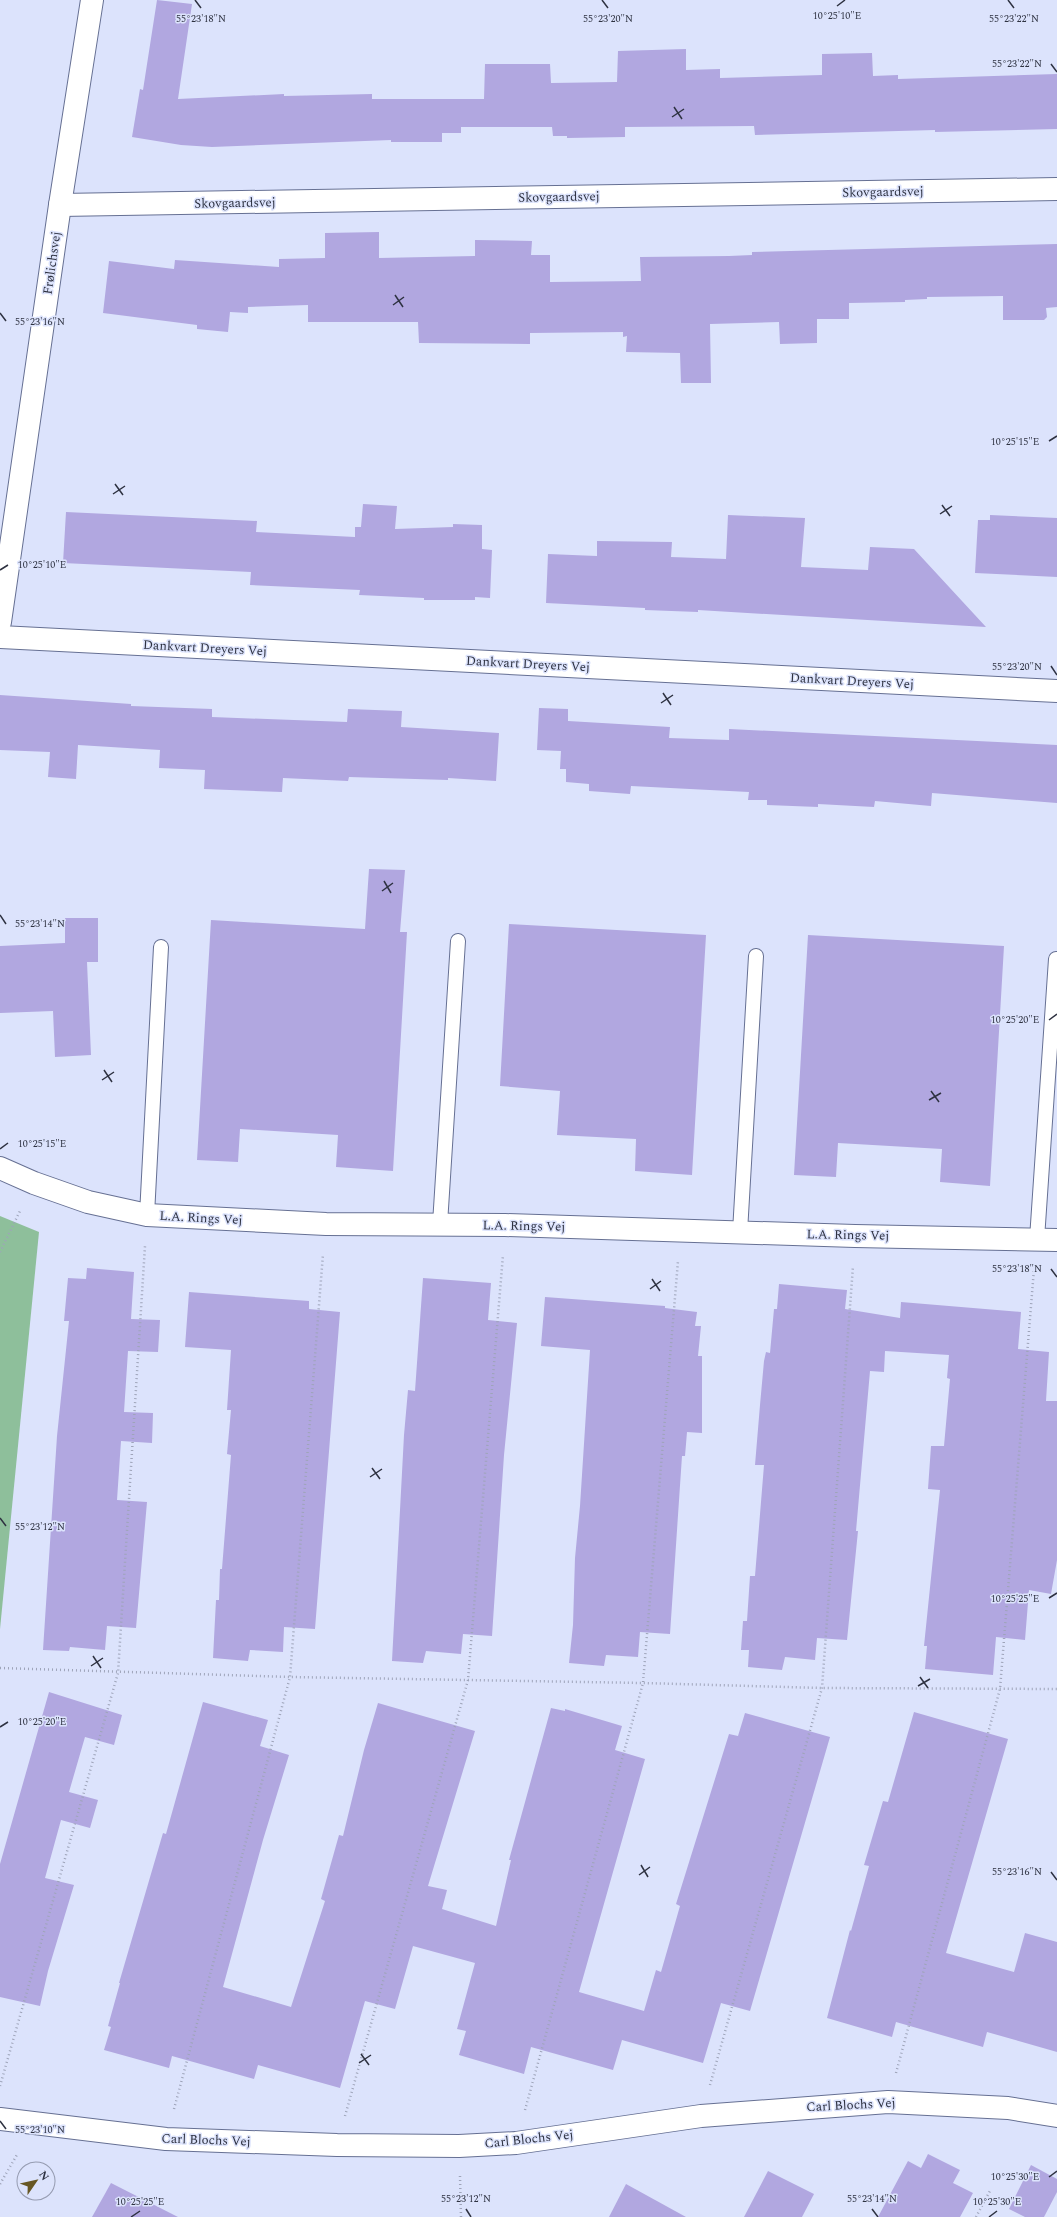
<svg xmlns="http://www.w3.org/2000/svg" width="1057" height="2217" font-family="Spectral,serif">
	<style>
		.green { fill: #8ebf9b }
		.building { fill: #b1a7e0 }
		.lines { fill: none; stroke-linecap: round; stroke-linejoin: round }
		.service-casing { stroke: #667093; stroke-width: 16 }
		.minor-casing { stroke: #667093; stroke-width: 24 }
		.path { stroke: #9ea4b9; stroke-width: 2.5; stroke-dasharray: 1 3; stroke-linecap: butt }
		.service { stroke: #fff; stroke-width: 14 }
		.minor { stroke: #fff; stroke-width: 22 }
		.ticks { fill: none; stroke: #2e3241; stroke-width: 1.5 }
		.labels { text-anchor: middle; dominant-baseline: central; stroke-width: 3; stroke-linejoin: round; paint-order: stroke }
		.street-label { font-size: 13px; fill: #2e3241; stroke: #dce3fc }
		.ticks-label { font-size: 10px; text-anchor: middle; fill: #2e3241; stroke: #dce3fc; stroke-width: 3; stroke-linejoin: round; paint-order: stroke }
	</style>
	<rect width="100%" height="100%" fill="#dce3fc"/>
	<!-- green -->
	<polygon class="green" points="0,1216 39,1232 0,1629"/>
	<!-- building -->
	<g class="building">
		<polygon points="157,0 192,4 178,99 284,94 284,96 372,94 372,99 484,99 485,64 550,64 551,83 617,82 618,51 686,49 686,70 720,69 720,78 822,75 822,54 872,53 873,76 898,75 898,79 1057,74 1057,129 935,132 935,130 755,135 754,126 625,127 625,137 567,138 567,136 553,136 552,127 461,127 461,133 442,133 442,142 391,142 391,140 212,147 181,145 132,137 140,89 143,90"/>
		<polygon points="379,232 379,258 475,256 475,240 532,241 531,255 550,255 550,282 641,281 640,257 729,256 752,255 752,252 1057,244 1057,307 1046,308 1047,317 1044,320 1003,320 1003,296 927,297 927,299 905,300 905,302 849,303 849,319 817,319 817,343 780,344 779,322 710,324 711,383 681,383 680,353 626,352 627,336 623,337 623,332 530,333 530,344 419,343 418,322 308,322 308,305 248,307 248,313 230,312 228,332 197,329 197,325 103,313 109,261 174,269 175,260 279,267 279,259 325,258 325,233"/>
		<polygon points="363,504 397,506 395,529 453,527 453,524 482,525 482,549 492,550 490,598 475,597 475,600 424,600 424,598 359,595 360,590 250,585 251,572 63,563 66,512 257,521 256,532 355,537 355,527 361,527"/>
		<polygon points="728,515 805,518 801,567 868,570 870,547 914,549 986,627 698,610 698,612 645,610 645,608 546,603 548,554 597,556 597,541 672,542 671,557 726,559"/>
		<polygon points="990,515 1057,518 1057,577 975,573 978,520 990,520"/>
		<polygon points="0,695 131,704 131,706 212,709 212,717 347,722 348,709 402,711 401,727 499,733 496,781 448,778 448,780 349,777 348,781 283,778 282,792 204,789 205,770 159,768 160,750 78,745 76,779 48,777 50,752 0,750"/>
		<polygon points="539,708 568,709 568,721 670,727 669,738 729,740 729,729 1057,745 1057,803 932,793 931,806 875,801 874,807 818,804 818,807 767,805 767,800 748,800 749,792 631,786 630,794 589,791 589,784 566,782 566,769 560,769 561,751 537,750"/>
		<polygon points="369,869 405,870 400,932 407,932 393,1171 336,1167 338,1135 240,1129 238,1162 197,1160 211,920 365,929"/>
		<polygon points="65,918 98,918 98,962 87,962 91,1055 55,1057 53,1011 0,1013 0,946 65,943"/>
		<polygon points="509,924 706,935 692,1175 635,1171 636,1139 557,1135 560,1091 500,1086"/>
		<polygon points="808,935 1004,946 990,1186 940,1182 942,1149 838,1143 836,1177 794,1175"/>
		<polygon points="87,1268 134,1272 131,1319 160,1320 158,1352 128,1351 124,1412 153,1413 152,1443 121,1441 117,1500 147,1502 136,1628 107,1626 105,1650 70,1647 69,1651 43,1650 57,1436 69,1321 64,1321 68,1278 86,1279"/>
		<polygon points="423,1278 491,1283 488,1320 517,1323 504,1455 492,1636 463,1634 461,1654 426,1651 423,1663 392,1661 404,1435 408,1390 415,1391"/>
		<polygon points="779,1284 847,1290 845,1309 900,1318 901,1302 1021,1312 1018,1349 1049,1352 1046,1401 1057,1401 1057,1560 1051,1594 1029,1590 1025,1640 996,1637 993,1675 925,1669 927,1646 924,1646 940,1490 928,1489 931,1446 944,1446 950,1379 947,1378 949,1355 885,1351 884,1372 870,1371 856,1531 858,1531 847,1640 817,1638 815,1660 785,1657 782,1670 748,1667 749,1650 741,1650 743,1621 747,1621 750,1576 755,1576 764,1465 755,1465 760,1405 764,1361 766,1352 770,1353 774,1309 777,1309"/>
		<polygon points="189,1292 309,1301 309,1309 340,1312 315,1629 284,1627 283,1652 250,1650 248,1661 213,1658 216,1600 219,1600 220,1569 222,1569 231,1455 227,1454 231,1410 227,1410 231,1350 185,1347"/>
		<polygon points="545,1297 665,1306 665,1308 697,1312 695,1326 701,1326 698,1356 702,1356 702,1433 687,1432 685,1456 682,1456 670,1634 640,1632 638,1657 606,1655 604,1666 569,1663 573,1625 575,1558 580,1506 590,1350 541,1346"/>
		<polygon points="49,1692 122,1715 114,1745 85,1737 69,1792 98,1800 90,1828 61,1820 45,1878 74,1885 48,1971 40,2006 0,1997 0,1864"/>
		<polygon points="203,1702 268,1720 260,1746 289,1755 263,1840 223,1987 291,2007 325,1901 321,1899 339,1835 343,1836 364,1750 378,1703 475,1731 428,1886 447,1890 442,1909 496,1926 511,1860 509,1860 551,1708 565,1711 565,1709 622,1726 615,1750 645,1759 579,1992 644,2011 656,1970 661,1972 680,1906 676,1904 729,1734 738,1736 745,1713 830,1737 750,2011 721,2003 703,2063 622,2040 613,2070 531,2047 524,2074 459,2055 466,2031 457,2029 475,1963 413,1946 395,2009 365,2001 340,2088 258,2065 254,2079 172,2056 169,2068 104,2050 111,2027 108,2026 120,1983 119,1983 163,1833 166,1834"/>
		<polygon points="914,1712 1008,1739 946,1953 1014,1972 1025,1933 1057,1942 1057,2052 987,2032 983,2047 896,2022 892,2037 827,2018 850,1930 851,1931 869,1866 864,1865 883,1801 888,1802"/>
		<polygon points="928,2154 960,2170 953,2183 973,2193 960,2217 878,2217 908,2161 921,2168"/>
		<polygon points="1031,2165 1057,2179 1057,2192 1044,2217 1025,2217 1009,2209"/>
		<polygon points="768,2171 814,2194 802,2217 744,2217"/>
		<polygon points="111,2183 178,2217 92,2217"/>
		<polygon points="626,2184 686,2217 609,2217"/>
	</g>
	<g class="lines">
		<defs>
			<g id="service">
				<polyline points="147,1215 161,947"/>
				<polyline points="440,1224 458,941"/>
				<polyline points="740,1232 756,956"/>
				<polyline points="1037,1239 1056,959"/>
			</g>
			<g id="minor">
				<polyline points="60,205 1057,189"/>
				<polyline points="0,622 60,205 92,0"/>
				<polyline points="0,637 1057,691"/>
				<polyline points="0,1168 34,1183 88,1202 147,1215 326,1224 505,1225 855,1236 1057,1240"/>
				<polyline points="0,2119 166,2139 337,2145 459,2146 516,2143 701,2116 888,2102 1008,2108 1057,2116"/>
			</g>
		</defs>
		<!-- service casing -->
		<use href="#service" class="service-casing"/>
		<!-- minor casing -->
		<use href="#minor" class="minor-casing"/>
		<!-- path -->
		<g class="path">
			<polyline points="0,1252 20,1211"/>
			<polyline points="0,1668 290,1677 643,1683 822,1688 1057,1689"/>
			<polyline points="896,2073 1000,1689 1034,1269"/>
			<polyline points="710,2085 822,1688 853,1266"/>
			<polyline points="0,2086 118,1673 145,1246"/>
			<polyline points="174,2109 290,1677 323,1254"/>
			<polyline points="525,2110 643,1683 678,1261"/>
			<polyline points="345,2116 468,1680 503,1255"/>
			<polyline points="460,2176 461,2217"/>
			<polyline points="0,2184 18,2153"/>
			<polyline points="976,2217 991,2189"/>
		</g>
		<!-- service -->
		<use href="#service" class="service"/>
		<!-- minor -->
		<use href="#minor" class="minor"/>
	</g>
	<!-- ticks -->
	<path class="ticks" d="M195 0 201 8M602 0 608 8M1008 0 1014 8M837 6 845 0M1051 64 1057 72M674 107 682 119M672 117 684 109M395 295 403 307M393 305 404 297M0 313 6 321M1049 441 1057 436M115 484 123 495M113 494 125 486M942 505 950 516M940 514 952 506M0 570 8 565M1051 666 1057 675M663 693 671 705M661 703 673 695M384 881 391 893M382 891 393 883M0 915 6 924M1049 1020 1057 1014M104 1070 112 1082M102 1080 114 1072M931 1091 939 1102M929 1100 941 1093M0 1149 8 1143M1051 1269 1057 1277M652 1279 660 1291M650 1289 661 1281M372 1468 380 1479M370 1477 382 1469M0 1518 6 1526M1049 1598 1057 1593M93 1656 101 1668M91 1666 103 1658M920 1677 928 1688M918 1686 930 1679M0 1727 8 1722M641 1865 648 1877M1051 1872 1057 1880M639 1875 650 1867M361 2054 369 2065M359 2063 371 2055M0 2121 6 2129M1049 2177 1057 2171M466 2209 471 2217M872 2209 878 2217M131 2217 140 2211M989 2217 997 2211"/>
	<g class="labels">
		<!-- street labels -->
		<g class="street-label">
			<text transform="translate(883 192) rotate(-1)">Skovgaardsvej</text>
			<text transform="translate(559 197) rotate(-1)">Skovgaardsvej</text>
			<text transform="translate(235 203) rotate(-1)">Skovgaardsvej</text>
			<text transform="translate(52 263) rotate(-82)">Frølichsvej</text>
			<text transform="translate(205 648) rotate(3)">Dankvart Dreyers Vej</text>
			<text transform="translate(528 664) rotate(3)">Dankvart Dreyers Vej</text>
			<text transform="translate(852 681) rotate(3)">Dankvart Dreyers Vej</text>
			<text transform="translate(201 1218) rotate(3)">L.A. Rings Vej</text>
			<text transform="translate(524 1226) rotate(1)">L.A. Rings Vej</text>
			<text transform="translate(848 1235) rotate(1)">L.A. Rings Vej</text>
			<text transform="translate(851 2105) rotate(-3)">Carl Blochs Vej</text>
			<text transform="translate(529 2139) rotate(-6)">Carl Blochs Vej</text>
			<text transform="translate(206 2140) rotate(2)">Carl Blochs Vej</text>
		</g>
	</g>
	<g class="ticks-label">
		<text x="837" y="19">10°25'10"E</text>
		<text x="201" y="22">55°23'18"N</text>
		<text x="1014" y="22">55°23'22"N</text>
		<text x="608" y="22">55°23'20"N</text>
		<text x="1017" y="67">55°23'22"N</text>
		<text x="40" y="325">55°23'16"N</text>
		<text x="1015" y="445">10°25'15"E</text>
		<text x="42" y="568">10°25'10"E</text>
		<text x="1017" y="670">55°23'20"N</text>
		<text x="40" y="927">55°23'14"N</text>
		<text x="1015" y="1023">10°25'20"E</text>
		<text x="42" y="1147">10°25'15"E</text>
		<text x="1017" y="1272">55°23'18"N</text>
		<text x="40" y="1530">55°23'12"N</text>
		<text x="1015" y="1602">10°25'25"E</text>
		<text x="42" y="1725">10°25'20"E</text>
		<text x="1017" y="1875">55°23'16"N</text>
		<text x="40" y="2133">55°23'10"N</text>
		<text x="1015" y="2180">10°25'30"E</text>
		<text x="466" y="2202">55°23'12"N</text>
		<text x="872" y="2202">55°23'14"N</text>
		<text x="140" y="2205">10°25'25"E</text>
		<text x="997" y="2205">10°25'30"E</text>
	</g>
	<!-- north arrow -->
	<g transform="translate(36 2181) rotate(56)"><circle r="19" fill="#dce3fc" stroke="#969cb1"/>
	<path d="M0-3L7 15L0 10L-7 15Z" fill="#675724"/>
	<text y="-6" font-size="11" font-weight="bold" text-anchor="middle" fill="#2e3241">N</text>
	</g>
</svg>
